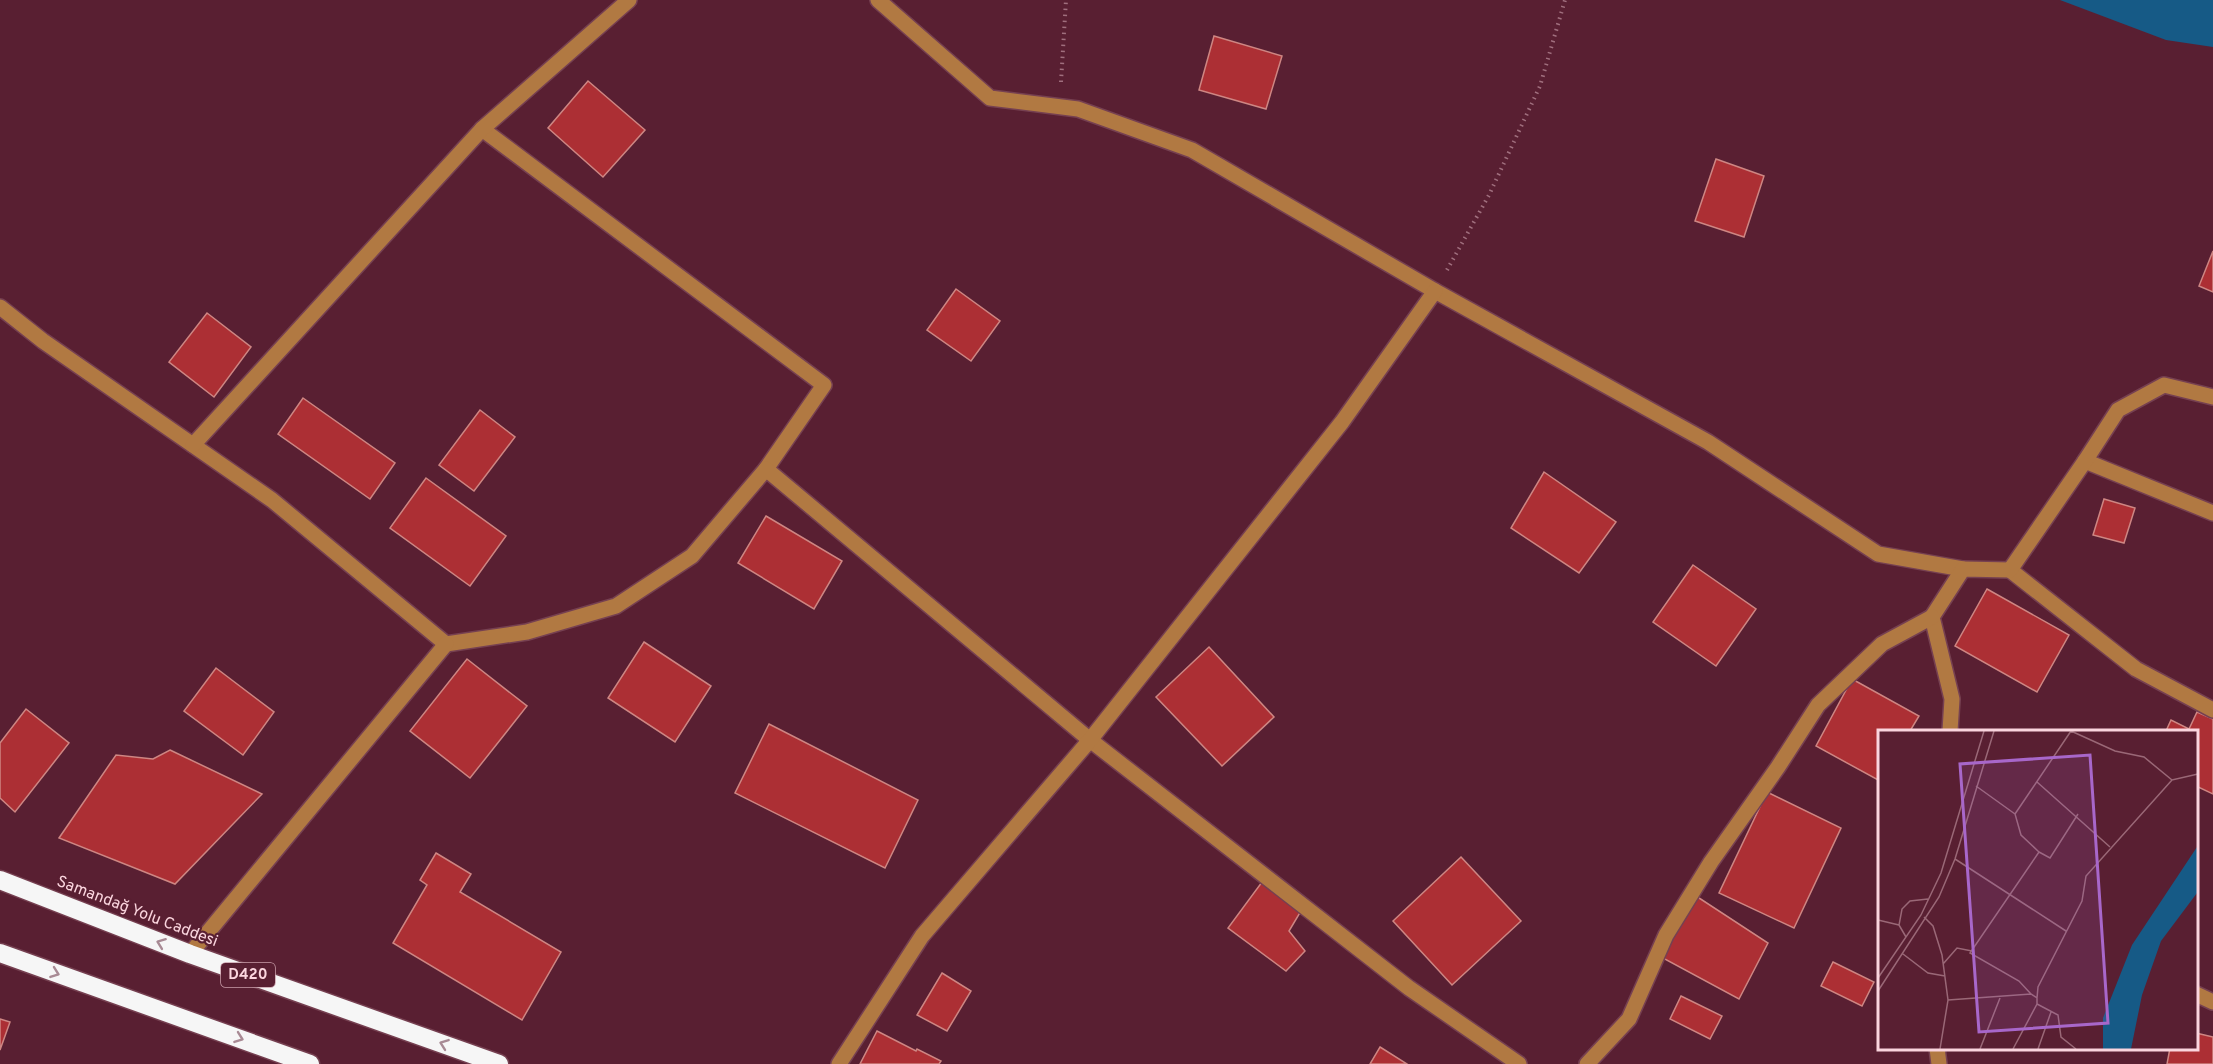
<svg xmlns="http://www.w3.org/2000/svg" width="2213" height="1064" font-family="Overpass,sans-serif">
	<style>
		.water { fill: #165a86 }
		.building { fill: #ac2f34; stroke: #ce8683; stroke-width: 1.5 }
		.lines { fill: none; stroke-linecap: round; stroke-linejoin: round }
		.minor-casing { stroke: #764051; stroke-width: 18 }
		.highway-casing { stroke: #764051; stroke-width: 21 }
		.path { stroke: #a06f7e; stroke-width: 4; stroke-dasharray: 1.5 4.5; stroke-linecap: butt }
		.minor { stroke: #b17942; stroke-width: 15 }
		.highway { stroke: #f6f6f6; stroke-width: 18 }
		.oneway { stroke: #a88a94 }
		.labels { text-anchor: middle; dominant-baseline: central; stroke-width: 4.5; stroke-linejoin: round; paint-order: stroke }
		.shield { fill: #591f32; stroke: #ca9eaa; stroke-width: 1.5 }
		.shield-label { font-size: 15px; font-weight: bold; fill: #fbd5de }
		.street-label { font-size: 16px; fill: #fbd5de; stroke: #591f32 }
		.inset-road { fill: none; stroke: #9a6877; stroke-width: 1.5 }
		.view { fill: #a867ca; fill-opacity: 0.15; stroke: #a867ca; stroke-width: 3 }
		.inset-edge { fill: none; stroke: #fbd5de; stroke-width: 3 }
	</style>
	<rect width="100%" height="100%" fill="#591f32"/>
	<!-- water -->
	<polygon class="water" points="2060,0 2213,0 2213,47 2166,40"/>
	<!-- building -->
	<g class="building">
		<polygon points="1214,36 1282,56 1266,109 1199,90"/>
		<polygon points="588,81 645,130 603,177 548,128"/>
		<polygon points="1716,159 1764,176 1744,237 1695,221"/>
		<polygon points="2213,251 2213,292 2199,286"/>
		<polygon points="956,289 1000,321 971,361 927,330"/>
		<polygon points="207,313 251,347 214,397 169,362"/>
		<polygon points="303,398 395,463 370,499 278,434"/>
		<polygon points="480,410 515,437 474,491 439,465"/>
		<polygon points="1544,472 1616,522 1579,573 1511,528"/>
		<polygon points="426,478 506,536 470,586 390,528"/>
		<polygon points="2104,499 2135,508 2124,543 2093,535"/>
		<polygon points="766,516 842,561 814,609 738,563"/>
		<polygon points="1693,565 1756,609 1716,666 1653,622"/>
		<polygon points="1987,589 2069,635 2037,692 1955,646"/>
		<polygon points="644,642 711,686 675,742 608,698"/>
		<polygon points="1209,647 1274,717 1222,766 1156,697"/>
		<polygon points="467,659 527,706 470,778 410,731"/>
		<polygon points="216,668 274,712 243,755 184,711"/>
		<polygon points="1852,679 1919,716 1910,731 1880,731 1880,781 1816,746"/>
		<polygon points="26,709 69,743 15,812 0,798 0,743"/>
		<polygon points="2197,712 2213,719 2213,794 2196,786 2196,731 2166,731 2171,720 2189,729"/>
		<polygon points="769,724 918,800 885,868 735,793"/>
		<polygon points="170,750 262,794 175,884 59,838 116,755 153,759"/>
		<polygon points="1767,792 1841,828 1794,928 1719,893"/>
		<polygon points="436,853 471,874 460,892 561,952 522,1020 393,943 427,885 420,880"/>
		<polygon points="1461,857 1521,921 1452,985 1393,921"/>
		<polygon points="1262,882 1301,911 1289,931 1305,951 1286,971 1228,928"/>
		<polygon points="1696,896 1768,943 1739,999 1661,957"/>
		<polygon points="1833,962 1874,982 1862,1006 1821,986"/>
		<polygon points="942,973 971,991 947,1031 917,1015"/>
		<polygon points="1681,996 1722,1016 1710,1039 1670,1019"/>
		<polygon points="0,1019 10,1022 0,1050"/>
		<polygon points="877,1031 916,1051 917,1049 941,1061 939,1064 860,1064"/>
		<polygon points="2196,1033 2213,1037 2213,1064 2167,1064 2170,1048 2196,1048"/>
		<polygon points="1380,1047 1407,1064 1370,1064"/>
	</g>
	<g class="lines">
		<defs>
			<g id="minor">
				<polyline points="878,0 990,98 1078,109 1192,150 1435,291 1708,442 1878,554 1963,569"/>
				<polyline points="482,129 824,385 766,469"/>
				<polyline points="0,307 43,341 272,500 446,644 527,632 616,606 692,556 766,469 1090,740 1409,988 1519,1064"/>
				<polyline points="193,445 482,129 629,0"/>
				<polyline points="2085,461 2213,513"/>
				<polyline points="2010,570 2136,669 2213,710"/>
				<polyline points="1950,731 1952,699 1932,617 1963,569 2010,570 2085,461 2118,410 2164,385 2213,397"/>
				<polyline points="190,954 446,644"/>
				<polyline points="2196,994 2213,1002"/>
				<polyline points="1937,1048 1939,1064"/>
				<polyline points="839,1064 922,936 1090,740 1342,422 1435,291"/>
				<polyline points="1587,1064 1629,1019 1666,935 1711,862 1778,767 1818,705 1882,644 1932,617"/>
			</g>
			<g id="highway">
				<polyline points="0,880 190,954 499,1064"/>
				<polyline points="0,953 310,1064"/>
			</g>
		</defs>
		<!-- minor casing -->
		<use href="#minor" class="minor-casing"/>
		<!-- highway casing -->
		<use href="#highway" class="highway-casing"/>
		<!-- path -->
		<g class="path">
			<polyline points="1061,82 1066,0"/>
			<polyline points="1447,270 1489,195 1540,86 1565,0"/>
		</g>
		<!-- minor -->
		<use href="#minor" class="minor"/>
		<!-- highway -->
		<use href="#highway" class="highway"/>
	</g>
	<!-- one-way arrows -->
	<defs><path id="oneway-chevron" d="M-2-3.5L2.5 0L-2 3.5" fill="none" stroke-width="1.6" stroke-linecap="round" stroke-linejoin="round" transform="scale(1.5)"/></defs>
	<g class="oneway">
		<use href="#oneway-chevron" transform="translate(161 943) rotate(-159)"/>
		<use href="#oneway-chevron" transform="translate(55 973) rotate(20)"/>
		<use href="#oneway-chevron" transform="translate(239 1038) rotate(20)"/>
		<use href="#oneway-chevron" transform="translate(444 1044) rotate(-160)"/>
	</g>
	<g class="labels">
		<!-- shield labels -->
		<rect class="shield" x="221" y="963" width="54" height="24" rx="4.5"/>
		<g class="shield-label">
			<text x="248" y="975">D420</text>
		</g>
		<!-- street labels -->
		<g class="street-label">
			<text transform="translate(137 912) rotate(21)">Samandağ Yolu Caddesi</text>
		</g>
	</g>
	<!-- overview -->
	<g transform="translate(1878 730)">
		<rect width="320" height="320" fill="#591f32"/>
		<path d="M319 117V163L283 211 264 265 253 319H225V288L254 215Z" fill="#165a86"/>
		<path class="inset-road" d="M193 1 237 21 266 27 294 50 320 44M159 52 232 117M98 56 137 84M161 122 172 128 200 84M77 129 188 201M46 187 55 196 64 225 70 270 62 319M0 190 21 195M28 207 21 195 24 179 32 171 50 169M25 224 50 243 67 246M65 234 79 218 94 221M0 248 43 185 63 143 106 1M0 261 61 167 77 129 116 1M153 264 141 251 92 223 161 122 143 105 137 84 193 1M159 268 160 257 204 171 208 146 294 50M70 270 153 264 159 268V274L180 285 183 307 198 319M102 319 122 268M135 319 159 274M160 319 173 282"/>
		<path class="view" d="M212 25 230 293 101 302 82 34Z"/>
		<rect width="320" height="320" class="inset-edge"/>
	</g>
</svg>
